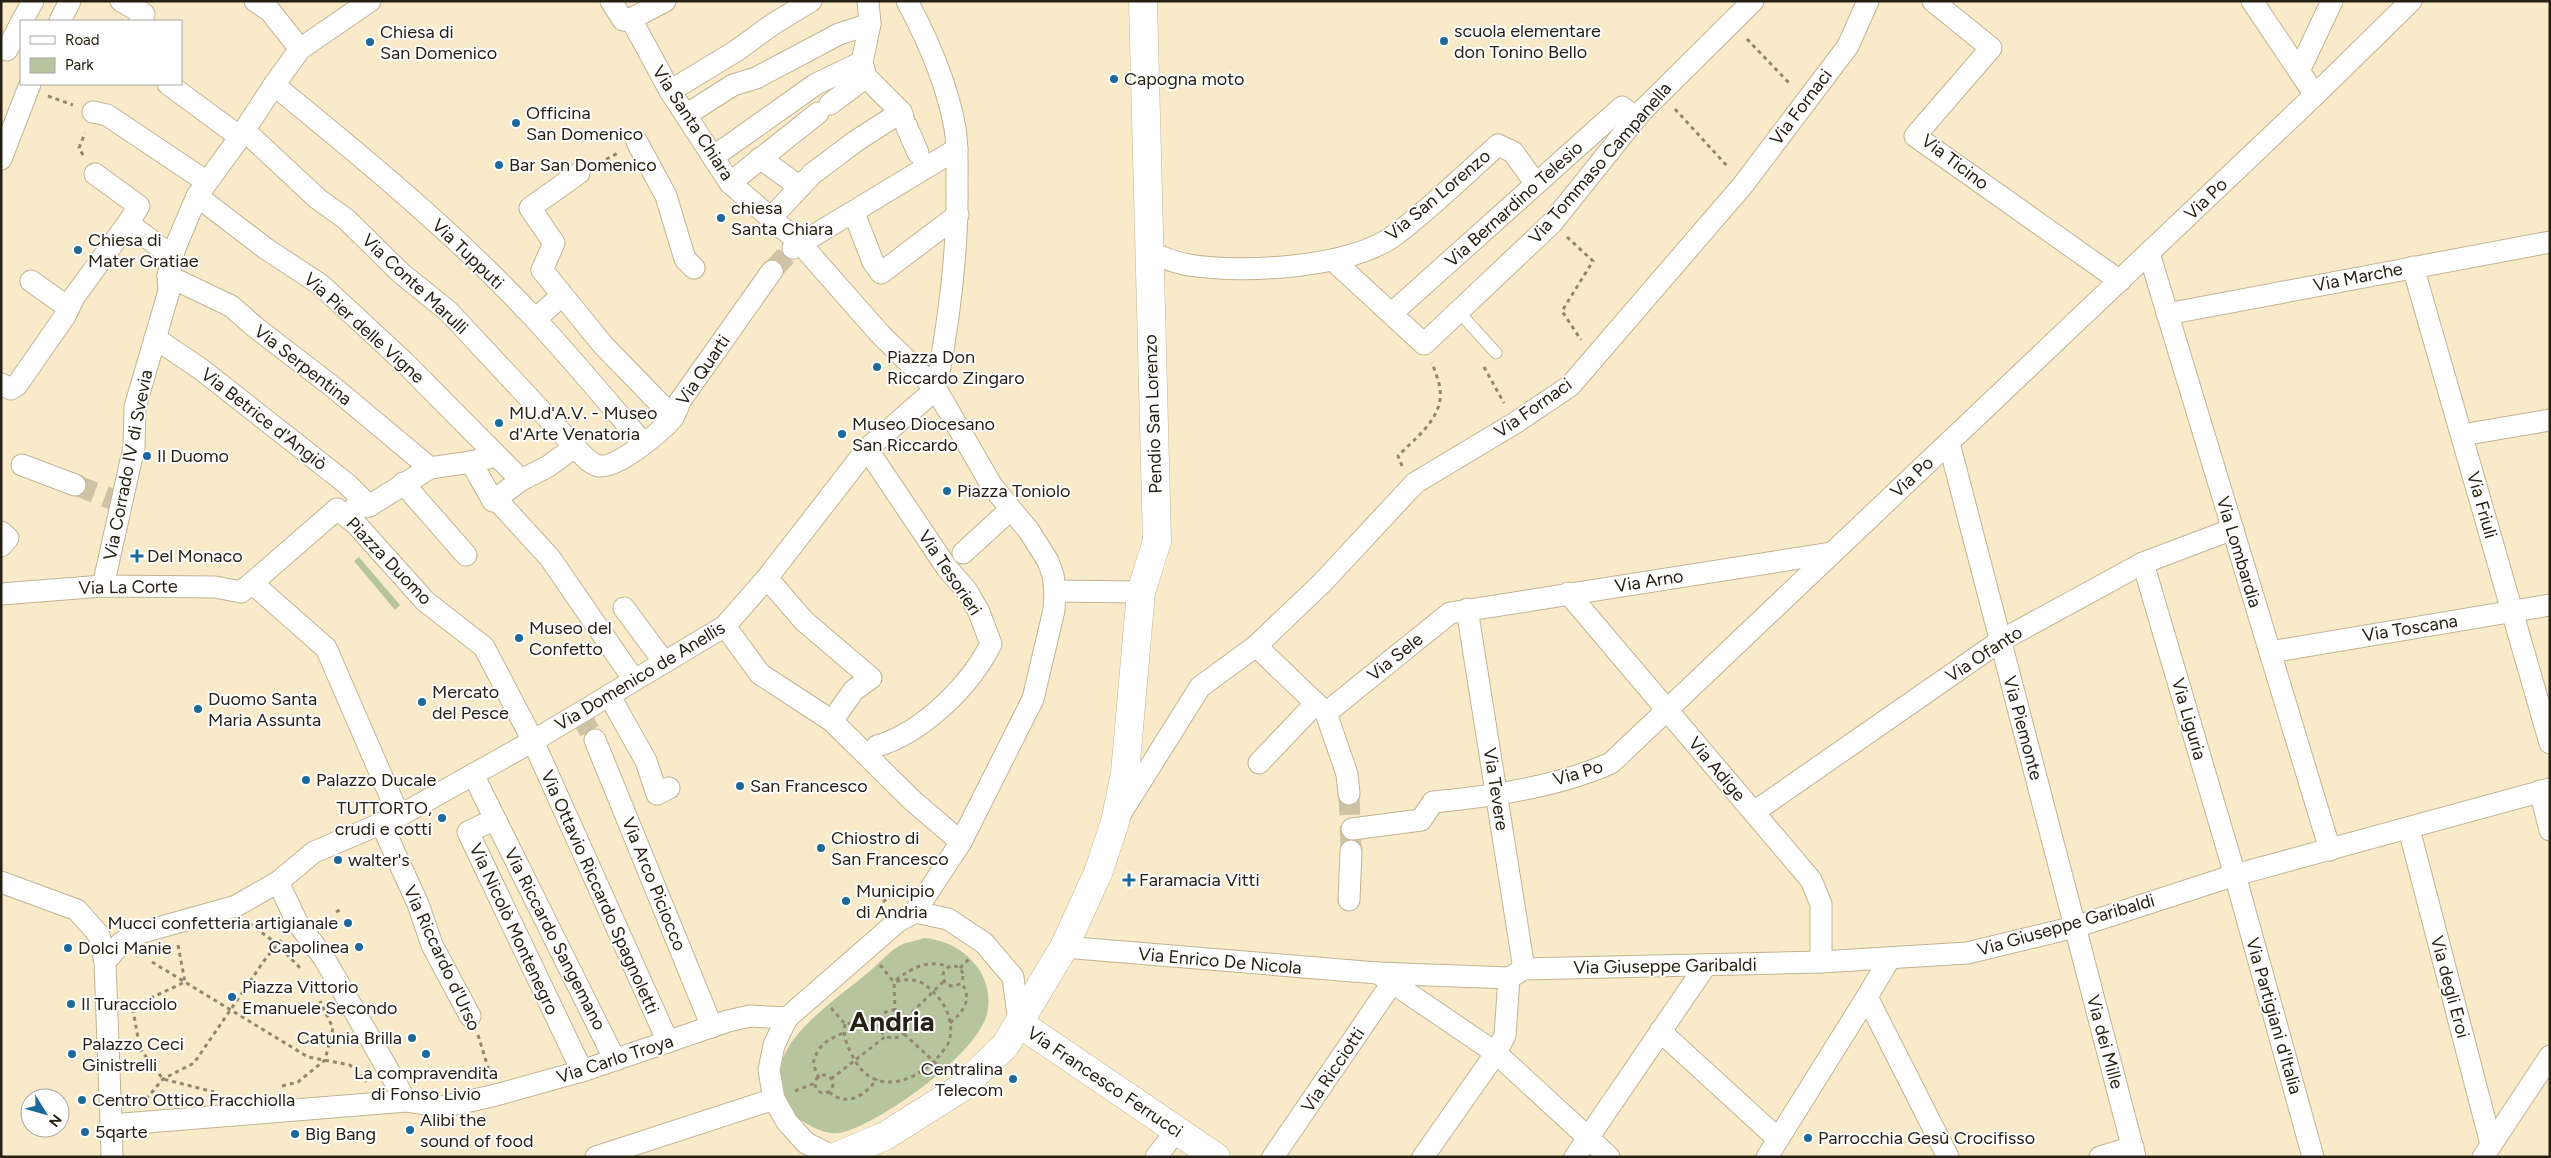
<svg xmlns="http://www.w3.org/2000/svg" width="2551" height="1158" font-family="Figtree,sans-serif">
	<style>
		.green { fill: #b7c59f }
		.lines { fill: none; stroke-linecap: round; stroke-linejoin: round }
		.street-tunnel { stroke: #cfc3a5; stroke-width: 21; stroke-dasharray: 21 11; stroke-linecap: butt }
		.lane-casing { stroke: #c1b493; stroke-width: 13 }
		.street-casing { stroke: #c1b493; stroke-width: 23 }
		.secondary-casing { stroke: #c1b493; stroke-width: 29 }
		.path { stroke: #928871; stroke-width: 3; stroke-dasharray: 4 4; stroke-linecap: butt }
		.lane { stroke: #fff; stroke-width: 11 }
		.street { stroke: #fff; stroke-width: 21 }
		.secondary { stroke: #fff; stroke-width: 28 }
		.poi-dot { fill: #1b699b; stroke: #fff; stroke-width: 2 }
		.labels { text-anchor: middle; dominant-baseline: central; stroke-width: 4; stroke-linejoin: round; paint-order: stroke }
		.poi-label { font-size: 18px; fill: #262114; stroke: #fff; text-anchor: start }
		.street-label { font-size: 18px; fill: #262114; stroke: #fff }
		.town-label { font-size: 28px; font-weight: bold; fill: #262114; stroke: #fff }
	</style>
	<rect width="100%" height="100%" fill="#f9ebc9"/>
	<!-- green -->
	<g class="green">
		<polygon points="359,557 400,605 395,610 354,561"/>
		<path d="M924 938C948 941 964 949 978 968 989 983 992 1006 984 1022 967 1060 885 1119 847 1131 831 1137 817 1130 804 1122 781 1107 773 1072 788 1048 805 1019 844 993 870 971 879 963 889 952 899 946 906 942 916 941 924 938Z"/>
	</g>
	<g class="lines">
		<!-- street-tunnel -->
		<g class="street-tunnel">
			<polyline points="772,271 793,248"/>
			<polyline points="75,485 117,501"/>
			<polyline points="579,713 595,740"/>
			<polyline points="1349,794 1351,848"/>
		</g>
		<defs>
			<polyline id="lane" points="1458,311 1496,353"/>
			<g id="street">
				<polyline points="121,1 144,14 140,21"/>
				<polyline points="255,1 270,11 300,49"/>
				<polyline points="611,1 623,20 631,19 670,91 730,183 800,243 880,334 936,389 992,486 1029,531 1048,561 1053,575 1055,591 1054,610 1033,699 961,842 915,912"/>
				<polyline points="868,1 870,24 862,62 866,77 901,112 903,117"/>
				<path d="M907 1C928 40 947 84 955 128 958 147 957 167 957 185 958 254 949 322 936 389"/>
				<polyline points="1933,1 1991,48 1915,136 2120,281"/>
				<polyline points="2252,1 2315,95"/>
				<polyline points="631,19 665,1"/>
				<polyline points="22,21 33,1"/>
				<polyline points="60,21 70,1"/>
				<polyline points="7,50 21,23"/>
				<polyline points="2299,71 2332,1"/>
				<polyline points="168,84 240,137"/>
				<path d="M274 85C365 159 456 234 536 320 573 360 608 402 643 443"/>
				<polyline points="670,91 736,51 773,24 811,1"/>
				<polyline points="830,104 866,77"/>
				<polyline points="93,112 107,115 207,182"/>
				<polyline points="686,115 733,85 756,78 839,34 870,24"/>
				<polyline points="906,125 918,153"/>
				<polyline points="245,131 318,199 346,219 402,274 448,311 575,447"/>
				<polyline points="637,142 666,196 685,259 694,268"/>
				<polyline points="713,157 816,84 862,62"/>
				<polyline points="760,158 800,187"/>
				<polyline points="1,159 30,84"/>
				<polyline points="579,173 530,208 554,243 542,270 603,345 673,417"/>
				<polyline points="95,174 139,206 128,223 173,257"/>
				<polyline points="730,183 818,113"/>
				<polyline points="197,196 265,248 321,285 404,362 521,480 493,501 471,462 496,456"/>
				<polyline points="854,213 873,262 881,273 958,215"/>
				<polyline points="770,219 812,174 856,141 901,112"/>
				<polyline points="793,248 957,149"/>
				<path d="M1149 252C1162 257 1175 263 1189 265 1242 274 1351 268 1395 235 1431 208 1464 175 1498 145L1513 152 1536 184"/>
				<polyline points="2149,253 2330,850"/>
				<polyline points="1334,261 1424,344 1552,223 1640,113 1753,1"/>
				<polyline points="2413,267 2550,743"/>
				<polyline points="168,276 231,306 255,327 333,387 430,468"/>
				<polyline points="31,281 69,308"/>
				<polyline points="1392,313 1622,107 1636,118"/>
				<polyline points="2167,314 2550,242"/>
				<polyline points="536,319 562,295"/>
				<polyline points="155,338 202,370 347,484 369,506"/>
				<polyline points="1,384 11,389 17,385 65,316 74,297 128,223"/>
				<polyline points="2462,435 2550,420"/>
				<polyline points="1949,443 2135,1157"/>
				<path d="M867 449 947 568 967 591 979 612 991 644C970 686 922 733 877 746"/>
				<polyline points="22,465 75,485"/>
				<path d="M521 480 547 467 575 447C582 454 589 464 599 466 618 468 659 433 672 419 676 414 678 407 680 401L772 271"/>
				<polyline points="403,483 466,555"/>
				<polyline points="496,499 550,558 634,680"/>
				<polyline points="355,507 369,506 430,468 471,462"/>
				<polyline points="1,532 8,538 1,546"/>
				<polyline points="963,553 1010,510"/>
				<polyline points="2143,563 2235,875 2313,1157"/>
				<polyline points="767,578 804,621 871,678 854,690 832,721"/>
				<polyline points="103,586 134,447 135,407 169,291 168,276 175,248 197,196 240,137 274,85 300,49 370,1"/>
				<polyline points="1055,591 1141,592"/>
				<polyline points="1568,593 1811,880 1821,904 1821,962"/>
				<polyline points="1,594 103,586 215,587 241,592 252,583"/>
				<polyline points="624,608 664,662"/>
				<polyline points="1467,609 1524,969"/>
				<polyline points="725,626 760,674 832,721 913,801 961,842"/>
				<polyline points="1256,646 1326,713 1347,774 1349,794"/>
				<polyline points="2270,652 2550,605"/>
				<polyline points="609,695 646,761 657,794 669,788"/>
				<polyline points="1326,713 1450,613 1831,553"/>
				<polyline points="595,740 712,1027"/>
				<polyline points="1259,763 1316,703"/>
				<polyline points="473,774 495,819 468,832 582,1071"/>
				<polyline points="2540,791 2550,830"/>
				<polyline points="1754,812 2000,641 2143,563 2233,529"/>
				<polyline points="1121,813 1200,687 1256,646 1322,583 1415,483 1515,423 1570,386 1743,185 1848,46 1868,1"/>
				<polyline points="399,816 326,648 252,583 337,509 356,524 425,601 484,647 533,741 668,1042"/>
				<polyline points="495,819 615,1060"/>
				<polyline points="381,823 418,904 432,945 470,1016"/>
				<path d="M1352 829 1421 820 1433 802C1488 797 1560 786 1611 763L2315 95 2411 1"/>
				<polyline points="2409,829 2491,1144"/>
				<polyline points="1,882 77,910 99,935 105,962 111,1125 406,1101 324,958 297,922 278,882 236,906 136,934 121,943 105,962"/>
				<polyline points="278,882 314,852 399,816 533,741 725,626 767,578 867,449 936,389"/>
				<polyline points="1349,900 1351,851"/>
				<polyline points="1064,947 1377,973 1509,978"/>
				<polyline points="1890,958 1867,997 1948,1157"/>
				<polyline points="1378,973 1496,1053 1609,1157"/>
				<polyline points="1509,978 1524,969 1821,962 1967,953 2075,927 2235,875 2550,789"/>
				<polyline points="1660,1031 1778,1139"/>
				<polyline points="406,1101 443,1107 496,1095 582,1071 728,1021 750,1016 787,1018"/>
				<polyline points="111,1125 112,1157"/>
				<polyline points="596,1157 774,1099"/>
				<polyline points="834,1157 806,1143 787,1122 774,1099 769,1070 774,1045 787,1018 897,922 915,912 948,919 984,943 1013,977 1019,1023"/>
				<polyline points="1156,1157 1177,1130"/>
				<polyline points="1273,1157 1392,983"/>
				<polyline points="1423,1157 1496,1053 1505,1035 1509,978"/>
				<polyline points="1575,1157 1706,965"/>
				<polyline points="1767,1157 1867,997"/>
				<polyline points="2100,1157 2133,1147"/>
				<polyline points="2483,1157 2550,1056"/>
			</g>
			<g id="secondary">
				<polyline points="1019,1023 1216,1157"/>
				<polyline points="835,1157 885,1136 961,1088 1005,1046 1064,947 1098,873 1115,822 1125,773 1141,592 1157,541 1143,1"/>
			</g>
		</defs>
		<!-- lane casing -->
		<use href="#lane" class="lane-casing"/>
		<!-- street casing -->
		<use href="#street" class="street-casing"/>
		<!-- secondary casing -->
		<use href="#secondary" class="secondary-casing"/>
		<!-- path -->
		<g class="path">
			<polyline points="1747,39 1791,85"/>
			<polyline points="48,96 73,105"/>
			<polyline points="1675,109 1728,167"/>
			<polyline points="83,155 79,148 85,133"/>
			<polyline points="599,163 618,153"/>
			<polyline points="1567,237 1593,261 1562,311 1581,340"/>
			<polyline points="1484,367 1504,403"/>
			<path d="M1402 466 1398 456C1415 438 1444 418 1440 389 1439 381 1435 371 1432 363"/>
			<polyline points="883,902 893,893"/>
			<polyline points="336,912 342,909"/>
			<polyline points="249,923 277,944 302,970"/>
			<polyline points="178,945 185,982 142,1002 133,1010 140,1049 163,1079 214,1092"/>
			<polyline points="152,962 308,1057 350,1065 366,1082"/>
			<polyline points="880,965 894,982 895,1010"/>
			<circle cx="953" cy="976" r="10"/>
			<polyline points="960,968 969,959"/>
			<path d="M896 980C913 967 927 960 947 966"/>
			<polyline points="831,1008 845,1024 880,1019"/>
			<circle cx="893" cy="1024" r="14"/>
			<polyline points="906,1018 944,981"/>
			<path d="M950 1023C964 1011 973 999 961 982"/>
			<path d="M845 1024C843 1035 846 1043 851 1053 870 1096 911 1086 938 1057 942 1052 949 1045 950 1038 953 1023 947 1007 937 996 923 980 914 977 894 982"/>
			<polyline points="904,1034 942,1069"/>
			<polyline points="478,1035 490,1074"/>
			<circle cx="824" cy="1084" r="9"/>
			<path d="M819 1078 813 1064C817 1046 827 1040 843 1033"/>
			<polyline points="831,1079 886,1036"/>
			<polyline points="282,1086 298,1082 325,1060 333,1028 320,1001"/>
			<polyline points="795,1091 815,1083"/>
			<path d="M829 1092C848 1108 865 1095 877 1079"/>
			<polyline points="146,1099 163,1079 194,1063 266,958 282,939"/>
		</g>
		<!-- lane -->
		<use href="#lane" class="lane"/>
		<!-- street -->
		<use href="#street" class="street"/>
		<!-- secondary -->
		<use href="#secondary" class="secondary"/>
	</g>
	<!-- markers -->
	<g class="poi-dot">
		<circle cx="1444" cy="41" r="5"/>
		<circle cx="370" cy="42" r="5"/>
		<circle cx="1114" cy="79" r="5"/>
		<circle cx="516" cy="123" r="5"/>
		<circle cx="499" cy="165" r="5"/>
		<circle cx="721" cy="218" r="5"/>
		<circle cx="78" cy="250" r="5"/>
		<circle cx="877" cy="367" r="5"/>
		<circle cx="499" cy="423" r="5"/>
		<circle cx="842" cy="434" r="5"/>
		<circle cx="147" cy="456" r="5"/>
		<circle cx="947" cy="491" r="5"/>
		<path d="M134.5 548.5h5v5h5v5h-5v5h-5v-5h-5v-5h5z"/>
		<circle cx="519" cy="638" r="5"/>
		<circle cx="422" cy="702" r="5"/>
		<circle cx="198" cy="709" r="5"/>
		<circle cx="306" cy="780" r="5"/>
		<circle cx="740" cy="786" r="5"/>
		<circle cx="442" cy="818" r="5"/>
		<circle cx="821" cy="848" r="5"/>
		<circle cx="338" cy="860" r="5"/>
		<path d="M1126.5 872.5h5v5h5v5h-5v5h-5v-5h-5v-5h5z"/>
		<circle cx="846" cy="901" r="5"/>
		<circle cx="348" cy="923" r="5"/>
		<circle cx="359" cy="947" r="5"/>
		<circle cx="68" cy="948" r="5"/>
		<circle cx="232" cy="997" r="5"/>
		<circle cx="71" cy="1004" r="5"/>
		<circle cx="412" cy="1038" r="5"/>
		<circle cx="72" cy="1054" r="5"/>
		<circle cx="426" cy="1054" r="5"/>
		<circle cx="1013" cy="1079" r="5"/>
		<circle cx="82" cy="1100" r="5"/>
		<circle cx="410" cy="1130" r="5"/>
		<circle cx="85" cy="1132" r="5"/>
		<circle cx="295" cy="1134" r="5"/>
		<circle cx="1808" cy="1138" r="5"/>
	</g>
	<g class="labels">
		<!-- poi labels -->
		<g class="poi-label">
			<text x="1454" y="31">scuola elementare<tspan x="1454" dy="21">don Tonino Bello</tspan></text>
			<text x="380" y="32">Chiesa di<tspan x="380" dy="21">San Domenico</tspan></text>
			<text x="1124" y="79">Capogna moto</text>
			<text x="526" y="113">Officina<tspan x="526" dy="21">San Domenico</tspan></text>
			<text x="509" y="165">Bar San Domenico</text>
			<text x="731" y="208">chiesa<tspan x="731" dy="21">Santa Chiara</tspan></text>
			<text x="88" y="240">Chiesa di<tspan x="88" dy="21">Mater Gratiae</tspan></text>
			<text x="887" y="357">Piazza Don<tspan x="887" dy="21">Riccardo Zingaro</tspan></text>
			<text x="509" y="413">MU.d'A.V. - Museo<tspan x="509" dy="21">d'Arte Venatoria</tspan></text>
			<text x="852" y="424">Museo Diocesano<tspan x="852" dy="21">San Riccardo</tspan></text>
			<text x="157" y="456">Il Duomo</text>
			<text x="957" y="491">Piazza Toniolo</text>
			<text x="147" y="556">Del Monaco</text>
			<text x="529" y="628">Museo del<tspan x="529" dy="21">Confetto</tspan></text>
			<text x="432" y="692">Mercato<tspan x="432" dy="21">del Pesce</tspan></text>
			<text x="208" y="699">Duomo Santa<tspan x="208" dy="21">Maria Assunta</tspan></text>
			<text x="316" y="780">Palazzo Ducale</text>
			<text x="750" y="786">San Francesco</text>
			<text x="432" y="808" text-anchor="end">TUTTORTO,<tspan x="432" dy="21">crudi e cotti</tspan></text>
			<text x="831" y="838">Chiostro di<tspan x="831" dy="21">San Francesco</tspan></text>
			<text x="348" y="860">walter's</text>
			<text x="1139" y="880">Faramacia Vitti</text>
			<text x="856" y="891">Municipio<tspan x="856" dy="21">di Andria</tspan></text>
			<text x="338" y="923" text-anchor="end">Mucci confetteria artigianale</text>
			<text x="349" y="947" text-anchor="end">Capolinea</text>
			<text x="78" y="948">Dolci Manie</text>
			<text x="242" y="987">Piazza Vittorio<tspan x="242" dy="21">Emanuele Secondo</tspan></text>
			<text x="81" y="1004">Il Turacciolo</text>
			<text x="402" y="1038" text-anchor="end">Catunia Brilla</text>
			<text x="82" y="1044">Palazzo Ceci<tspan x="82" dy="21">Ginistrelli</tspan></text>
			<text x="1003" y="1069" text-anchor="end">Centralina<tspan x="1003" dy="21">Telecom</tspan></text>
			<text x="426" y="1073" text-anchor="middle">La compravendita<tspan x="426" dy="21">di Fonso Livio</tspan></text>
			<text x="92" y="1100">Centro Ottico Fracchiolla</text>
			<text x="420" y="1120">Alibi the<tspan x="420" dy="21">sound of food</tspan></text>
			<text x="95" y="1132">5qarte</text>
			<text x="305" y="1134">Big Bang</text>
			<text x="1818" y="1138">Parrocchia Gesù Crocifisso</text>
		</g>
		<!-- street labels -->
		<g class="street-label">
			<text transform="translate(1801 107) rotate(-53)">Via Fornaci</text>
			<text transform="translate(693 123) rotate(57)">Via Santa Chiara</text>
			<text transform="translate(1955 162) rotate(37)">Via Ticino</text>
			<text transform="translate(1600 163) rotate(-49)">Via Tommaso Campanella</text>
			<text transform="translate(1438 195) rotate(-40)">Via San Lorenzo</text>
			<text transform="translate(2206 199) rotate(-44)">Via Po</text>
			<text transform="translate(1514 204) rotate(-42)">Via Bernardino Telesio</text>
			<text transform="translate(468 254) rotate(44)">Via Tupputi</text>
			<text transform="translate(2358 277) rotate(-11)">Via Marche</text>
			<text transform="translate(415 284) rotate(43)">Via Conte Marulli</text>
			<text transform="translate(364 328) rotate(42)">Via Pier delle Vigne</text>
			<text transform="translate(303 365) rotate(38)">Via Serpentina</text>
			<text transform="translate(703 370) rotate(-56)">Via Quarti</text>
			<text transform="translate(1533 408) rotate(-35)">Via Fornaci</text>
			<text transform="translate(1153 414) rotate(-92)">Pendio San Lorenzo</text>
			<text transform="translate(264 419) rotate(38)">Via Betrice d'Angiò</text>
			<text transform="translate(128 465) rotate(-79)">Via Corrado IV di Svevia</text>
			<text transform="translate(1912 477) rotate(-43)">Via Po</text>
			<text transform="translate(2482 505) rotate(74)">Via Friuli</text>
			<text transform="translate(2239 552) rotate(73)">Via Lombardia</text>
			<text transform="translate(389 561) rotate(46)">Piazza Duomo</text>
			<text transform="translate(950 573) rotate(56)">Via Tesorieri</text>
			<text transform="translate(1649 581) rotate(-9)">Via Arno</text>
			<text transform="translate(128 587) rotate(-1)">Via La Corte</text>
			<text transform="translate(2410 628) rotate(-9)">Via Toscana</text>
			<text transform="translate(1984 654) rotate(-33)">Via Ofanto</text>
			<text transform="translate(1395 657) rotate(-39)">Via Sele</text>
			<text transform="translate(640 676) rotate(-31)">Via Domenico de Anellis</text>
			<text transform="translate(2189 719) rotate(74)">Via Liguria</text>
			<text transform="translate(2023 728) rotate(75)">Via Piemonte</text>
			<text transform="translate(1717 769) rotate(50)">Via Adige</text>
			<text transform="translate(1578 773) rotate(-16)">Via Po</text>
			<text transform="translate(1496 789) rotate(81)">Via Tevere</text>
			<text transform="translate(654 884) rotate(68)">Via Arco Piciocco</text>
			<text transform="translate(600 892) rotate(66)">Via Ottavio Riccardo Spagnoletti</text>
			<text transform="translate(2066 925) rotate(-16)">Via Giuseppe Garibaldi</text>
			<text transform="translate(514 929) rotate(65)">Via Nicolò Montenegro</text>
			<text transform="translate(555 939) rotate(63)">Via Riccardo Sangemano</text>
			<text transform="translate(442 958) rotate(65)">Via Riccardo d'Urso</text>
			<text transform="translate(1220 961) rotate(5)">Via Enrico De Nicola</text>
			<text transform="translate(1665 966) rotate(-1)">Via Giuseppe Garibaldi</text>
			<text transform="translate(2450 987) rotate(75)">Via degli Eroi</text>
			<text transform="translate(2274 1016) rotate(74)">Via Partigiani d'Italia</text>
			<text transform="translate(2105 1042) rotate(75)">Via dei Mille</text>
			<text transform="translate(615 1059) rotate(-18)">Via Carlo Troya</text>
			<text transform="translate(1333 1070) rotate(-56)">Via Ricciotti</text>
			<text transform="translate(1105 1082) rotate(34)">Via Francesco Ferrucci</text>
		</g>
		<!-- town labels -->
		<g class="town-label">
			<text x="892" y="1021">Andria</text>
		</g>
	</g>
	<!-- border -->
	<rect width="2551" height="1158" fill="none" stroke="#262114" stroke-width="5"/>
	<!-- legend -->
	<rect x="20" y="20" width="162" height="65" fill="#ffffff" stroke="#a8a6a1"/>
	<rect x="30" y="36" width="25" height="8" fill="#ffffff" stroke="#a8a6a1"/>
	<text x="65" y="45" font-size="15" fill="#262114">Road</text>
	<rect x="30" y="58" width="25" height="15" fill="#b7c59f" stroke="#a8a6a1"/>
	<text x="65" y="70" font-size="15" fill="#262114">Park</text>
	<!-- north arrow -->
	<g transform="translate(45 1113) rotate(127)"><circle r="24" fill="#ffffff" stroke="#a8a6a1"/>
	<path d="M0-4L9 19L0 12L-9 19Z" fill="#1b699b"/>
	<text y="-8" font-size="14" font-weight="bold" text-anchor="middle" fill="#262114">N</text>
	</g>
</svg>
